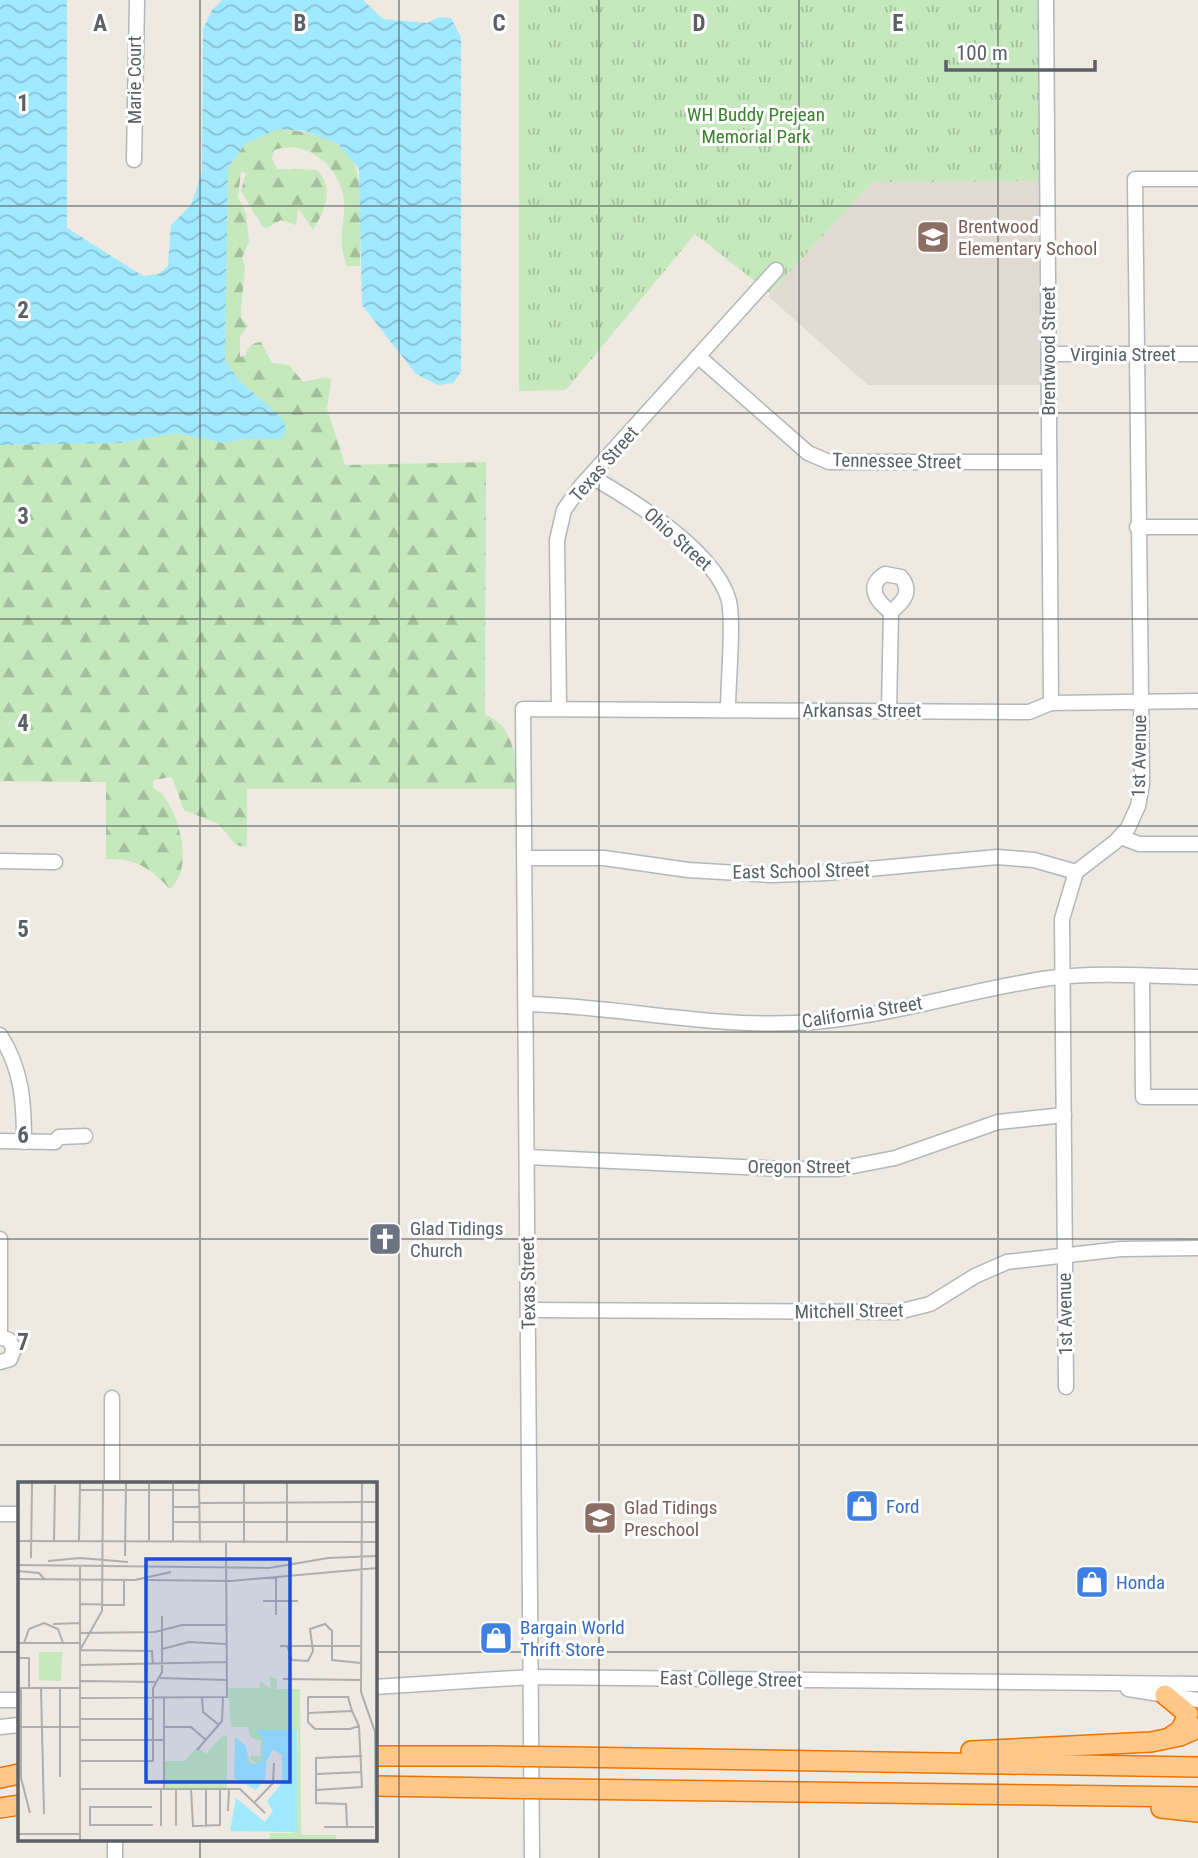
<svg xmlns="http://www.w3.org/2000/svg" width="1198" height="1858" font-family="'Roboto Condensed',sans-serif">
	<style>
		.education { fill: #e0dad2 }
		.forest { fill: url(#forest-firs) }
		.park { fill: url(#park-tufts) }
		.water { fill: url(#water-waves) }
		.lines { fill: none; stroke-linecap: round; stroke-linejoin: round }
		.minor-casing { stroke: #b2b7ba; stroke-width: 17 }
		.highway-casing { stroke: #f07300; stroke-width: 22 }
		.minor { stroke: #fff; stroke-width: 14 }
		.highway { stroke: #ffc888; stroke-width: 19 }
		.highway-bridge-casing { stroke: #f07300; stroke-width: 22; stroke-linecap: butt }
		.highway-bridge { stroke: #ffc888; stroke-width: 19 }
		.grid { fill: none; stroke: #5a6064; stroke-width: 2; stroke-opacity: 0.55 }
		.labels { text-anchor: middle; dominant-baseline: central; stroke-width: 6; stroke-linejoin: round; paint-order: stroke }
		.street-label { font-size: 19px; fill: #5a6064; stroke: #fff }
		.park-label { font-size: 19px; fill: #3a812d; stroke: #fff }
		.education-label { font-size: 19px; fill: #785e54; stroke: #fff; text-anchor: start }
		.worship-label { font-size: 19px; fill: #5b616d; stroke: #fff; text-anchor: start }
		.shop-label { font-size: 19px; fill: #366cbe; stroke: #fff; text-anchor: start }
		.inset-road { fill: none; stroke: #afaeab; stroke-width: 2 }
		.view { fill: #1d4ed8; fill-opacity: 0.15; stroke: #1d4ed8; stroke-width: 3.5 }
		.inset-edge { fill: none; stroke: #5a6064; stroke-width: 3.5 }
		.grid-label { font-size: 23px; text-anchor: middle; font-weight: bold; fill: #5a6064; stroke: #fff; stroke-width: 6; stroke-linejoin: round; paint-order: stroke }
	</style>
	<defs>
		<pattern id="forest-firs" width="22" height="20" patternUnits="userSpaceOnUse" patternTransform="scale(1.75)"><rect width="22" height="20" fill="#c5e8bc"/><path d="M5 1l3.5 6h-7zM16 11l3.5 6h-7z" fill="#a3bf9c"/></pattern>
		<pattern id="park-tufts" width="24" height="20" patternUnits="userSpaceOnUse" patternTransform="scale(1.75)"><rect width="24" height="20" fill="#c5e8bc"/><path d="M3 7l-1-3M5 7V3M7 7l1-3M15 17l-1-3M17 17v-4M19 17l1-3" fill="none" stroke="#a3bf9c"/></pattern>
		<pattern id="water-waves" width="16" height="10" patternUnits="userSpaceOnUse" patternTransform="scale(1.75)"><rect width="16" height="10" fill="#a1e9ff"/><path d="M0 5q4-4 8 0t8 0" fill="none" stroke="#86c0d2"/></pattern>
	</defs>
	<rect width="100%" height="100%" fill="#eee9e1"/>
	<!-- education -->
	<polygon class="education" points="1044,181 1045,385 868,385 768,296 873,182"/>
	<!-- forest -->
	<path class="forest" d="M278 129C379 136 359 187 360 266H347C335 235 348 221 343 195 337 164 305 139 274 150L272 159 277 169 317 170C335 189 325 209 313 230L298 208 296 225 281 220 267 228 262 226 241 191 246 173 241 172 238 197 246 214 249 242 242 258 245 268 241 309V318L248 326 240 336V357L246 355C248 346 252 343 261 342L272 363 289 365 303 382 326 377 331 380 327 408 345 465 486 462 485 715C513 723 519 764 516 789H247V847L236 845 219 824 184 810 172 777 153 780V787C157 791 162 793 165 798 181 821 193 869 170 889 151 868 135 858 106 859V782L0 781V445L121 443 176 433 224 443 244 439 284 420 238 379 225 360 228 168 245 144Z"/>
	<!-- park -->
	<polygon class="park" points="519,0 1043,0 1044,181 873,182 770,293 695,234 566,390 519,391"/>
	<!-- water -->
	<polygon class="water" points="0,0 67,0 67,228 143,276 159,274 168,266 171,225 191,205 202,172 203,29 212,10 222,0 363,0 383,19 427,23 439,17 451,18 461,37 461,372 453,383 438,385 416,374 362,305 359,169 338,144 305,131 278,129 245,144 228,168 225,360 238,379 284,420 286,431 281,439 244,439 224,443 176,433 121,443 0,445"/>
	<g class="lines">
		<defs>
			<g id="minor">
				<polyline points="1046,0 1051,703"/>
				<polyline points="134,160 137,0"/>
				<polyline points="1049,354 1198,354"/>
				<polyline points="699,357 808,453 829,462 1049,462"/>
				<path d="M592 477C634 501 716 552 729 601 734 624 728 682 728 709"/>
				<polyline points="1137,527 1198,527"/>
				<path d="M885 574 901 577C913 592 903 602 891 612 877 602 865 586 885 574Z"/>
				<polyline points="559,708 557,540 564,510 581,486 776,270"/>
				<polyline points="889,710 891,612"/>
				<polyline points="1121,837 1139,844 1198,844"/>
				<polyline points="525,858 604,858 688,870 771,875 826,873 997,857 1034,860 1076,872"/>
				<polyline points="0,861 55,862"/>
				<polyline points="1142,977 1143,1097 1198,1097"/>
				<path d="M526 1004C616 1006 704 1027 795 1023 881 1020 965 990 1050 978 1098 972 1149 976 1198 977"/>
				<path d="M0 1035C22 1069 24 1102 24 1142"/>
				<polyline points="0,1141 55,1142 59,1137 85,1136"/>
				<polyline points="527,1157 783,1169 838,1169 895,1158 998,1122 1064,1115"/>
				<polyline points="0,1239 0,1337"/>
				<polyline points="528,1310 898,1312 930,1304 975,1276 1007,1262 1121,1249 1198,1248"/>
				<polyline points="0,1337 9,1340 14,1349 10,1359 0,1362"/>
				<polyline points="1066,1387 1062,919 1076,872 1115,842 1128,828 1138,806 1142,784 1135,179 1198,179"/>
				<polyline points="112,1398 112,1484"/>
				<polyline points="0,1514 19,1514"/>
				<polyline points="374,1687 531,1677 1198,1684"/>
				<polyline points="1128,1689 1198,1700"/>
				<polyline points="0,1700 19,1700"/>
				<polyline points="0,1727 19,1725"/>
				<polyline points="115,1839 115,1858"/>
				<polyline points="532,1858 523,709 1029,712 1051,703 1198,701"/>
			</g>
			<g id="highway">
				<polyline points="1165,1695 1188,1714 1181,1730 1172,1736"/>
				<polyline points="971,1751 1151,1742 1180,1736 1198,1728"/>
				<polyline points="374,1756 496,1756"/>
				<polyline points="569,1757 1198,1767"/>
				<polyline points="0,1778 19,1774"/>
				<polyline points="374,1786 499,1788"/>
				<polyline points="564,1789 1198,1797"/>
				<polyline points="0,1808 19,1805"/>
				<polyline points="1161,1808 1198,1812"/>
			</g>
		</defs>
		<!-- minor casing -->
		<use href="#minor" class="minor-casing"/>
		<!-- highway casing -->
		<use href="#highway" class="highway-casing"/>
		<!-- minor -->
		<use href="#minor" class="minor"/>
		<!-- highway -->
		<use href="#highway" class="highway"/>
		<defs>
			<g id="highway-bridge">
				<polyline points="496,1756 569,1757"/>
				<polyline points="499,1788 564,1789"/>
			</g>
		</defs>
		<!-- highway-bridge casing -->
		<use href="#highway-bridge" class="highway-bridge-casing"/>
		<!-- highway-bridge -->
		<use href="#highway-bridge" class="highway-bridge"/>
	</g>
	<!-- grid -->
	<path class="grid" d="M200 0V1484M399 0V1858M599 0V1858M799 0V1858M998 0V1858M0 206H1198M0 413H1198M0 619H1198M0 826H1198M0 1032H1198M0 1239H1198M0 1445H1198M0 1652H19M374 1652H1198M200 1839V1858"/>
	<!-- icons -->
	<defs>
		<symbol id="school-square" viewBox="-11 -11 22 22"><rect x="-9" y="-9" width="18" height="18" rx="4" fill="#8d6e63" stroke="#fff"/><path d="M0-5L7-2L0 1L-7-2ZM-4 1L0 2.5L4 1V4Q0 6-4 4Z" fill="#fff"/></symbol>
		<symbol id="church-square" viewBox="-11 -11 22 22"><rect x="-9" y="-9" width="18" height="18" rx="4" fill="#6b7280" stroke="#fff"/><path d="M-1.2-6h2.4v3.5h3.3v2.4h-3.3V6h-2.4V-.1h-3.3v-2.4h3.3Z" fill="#fff"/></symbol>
		<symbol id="shop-square" viewBox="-11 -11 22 22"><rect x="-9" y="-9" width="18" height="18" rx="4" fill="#3f7fe0" stroke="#fff"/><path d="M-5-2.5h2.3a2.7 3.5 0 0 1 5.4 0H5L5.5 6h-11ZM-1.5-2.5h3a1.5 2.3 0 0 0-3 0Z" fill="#fff"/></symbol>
	</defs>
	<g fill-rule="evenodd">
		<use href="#school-square" x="914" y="218" width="38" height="38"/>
		<use href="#church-square" x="366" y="1220" width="38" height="38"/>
		<use href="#shop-square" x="843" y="1487" width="38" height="38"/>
		<use href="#school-square" x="581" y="1499" width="38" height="38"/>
		<use href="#shop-square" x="1073" y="1563" width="38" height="38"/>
		<use href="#shop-square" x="477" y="1619" width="38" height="38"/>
	</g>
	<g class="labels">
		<!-- street labels -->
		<g class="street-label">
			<text transform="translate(134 80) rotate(-90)">Marie Court</text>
			<text transform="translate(1048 351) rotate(-90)">Brentwood Street</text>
			<text x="1123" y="354">Virginia Street</text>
			<text transform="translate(897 461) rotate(1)">Tennessee Street</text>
			<text transform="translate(604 464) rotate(-49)">Texas Street</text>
			<text transform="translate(678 539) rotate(42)">Ohio Street</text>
			<text x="862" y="710">Arkansas Street</text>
			<text transform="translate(1139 756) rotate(-89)">1st Avenue</text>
			<text transform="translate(801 871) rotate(-1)">East School Street</text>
			<text transform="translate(862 1012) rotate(-9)">California Street</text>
			<text x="799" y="1166">Oregon Street</text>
			<text transform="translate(528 1283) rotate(-91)">Texas Street</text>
			<text transform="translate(849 1311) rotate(-1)">Mitchell Street</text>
			<text transform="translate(1065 1314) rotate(-91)">1st Avenue</text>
			<text transform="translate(731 1679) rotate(1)">East College Street</text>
		</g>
		<!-- park labels -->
		<g class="park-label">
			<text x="756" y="114">WH Buddy Prejean<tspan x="756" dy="22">Memorial Park</tspan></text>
		</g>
		<!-- education labels -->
		<g class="education-label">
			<text x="958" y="226">Brentwood<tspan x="958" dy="22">Elementary School</tspan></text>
			<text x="624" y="1507">Glad Tidings<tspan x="624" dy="22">Preschool</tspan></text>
		</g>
		<!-- worship labels -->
		<g class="worship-label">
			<text x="410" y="1228">Glad Tidings<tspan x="410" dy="22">Church</tspan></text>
		</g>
		<!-- shop labels -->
		<g class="shop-label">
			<text x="886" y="1506">Ford</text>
			<text x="1116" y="1582">Honda</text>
			<text x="520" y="1627">Bargain World<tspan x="520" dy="22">Thrift Store</tspan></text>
		</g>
	</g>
	<!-- overview -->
	<g transform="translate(18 1482)">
		<rect width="359" height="359" fill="#eee9e1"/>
		<path d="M251 194 259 197V207H282L283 353H319L317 358H252L251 351H276L280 250 238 248 245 257 244 280 238 285 231 283 229 269 232 280 239 282 232 277 234 273 242 275 243 259 232 255 230 245H213L210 206H242V199L253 207Z" fill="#c5e8bc"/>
		<path d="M21 170H44L43 199 21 198ZM204 254H209V306H146V279H167L179 265 188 272Z" fill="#c5e8bc"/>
		<path d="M238 248H279V350L212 349 218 316 247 340 255 329 249 319 264 301V273L255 267 248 280 247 297 238 308 216 296 217 255 228 264 231 283 244 280 245 257Z" fill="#a1e9ff"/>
		<path class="inset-road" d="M131 1V60M181 1 182 61M344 1 343 210 357 250 358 358M62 8H181M181 21 359 20M155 25H181M154 40H359M0 59 359 60M36 59 37 3M61 59 62 1M155 60V1M226 61V1M269 61V1M107 74 108 1M13 76 14 1M30 79 62 76 110 80M0 83 251 86 310 76 359 74M62 85V168L134 169 135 183M0 89 21 91 27 98M258 94V133M0 97 117 98M117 98 153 90M129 98 213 99 359 86M245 119H280M62 122 106 123V97M272 140V163M35 142 62 141M62 151 137 150 164 143H208M0 161H62M6 161 11 147 26 141 40 147 45 161M269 163 274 178 290 179 295 169 292 147 307 142 314 149V178L343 181M262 164H343M144 167 171 160 208 162M0 176H11V206M63 183 209 180M142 196 209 198M265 197 343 198M63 199 137 200M1 206H62M3 206V296L12 331M23 206 26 332M42 206V295M184 215 185 230 201 243M63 216 209 215 208 61M146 216V306M290 231 334 229 330 215H291L290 216V240L297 247H332L341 244 334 229M63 237H135M0 245H62M146 245H173L188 258M63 258H146M179 268 204 239 205 215M344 274 298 276V321L328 322 329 345H356M62 279H135V206L144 190V134M298 292 344 290M62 307H222L247 331M173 307 175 344 202 343V307M188 307V344M298 308 344 305 341 244M236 321 255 301 256 281M134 325H72V343H135M210 329 211 307M143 344V306M158 344V306M306 345H329M0 352H62M62 358V168L84 129 85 1"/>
		<path class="view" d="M128 77H272V300H128Z"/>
		<rect width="359" height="359" class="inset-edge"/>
	</g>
	<g class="grid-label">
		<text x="100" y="31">A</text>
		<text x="300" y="31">B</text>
		<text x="499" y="31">C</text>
		<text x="699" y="31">D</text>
		<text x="898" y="31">E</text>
		<text x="23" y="111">1</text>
		<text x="23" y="318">2</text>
		<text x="23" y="524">3</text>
		<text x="23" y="731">4</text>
		<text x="23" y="937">5</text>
		<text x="23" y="1143">6</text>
		<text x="23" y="1350">7</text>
	</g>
	<!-- scale -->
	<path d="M946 60v10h149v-10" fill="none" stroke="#5a6064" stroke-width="3.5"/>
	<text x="956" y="60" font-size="21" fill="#5a6064" stroke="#ffffff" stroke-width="5" paint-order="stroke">100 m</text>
</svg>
